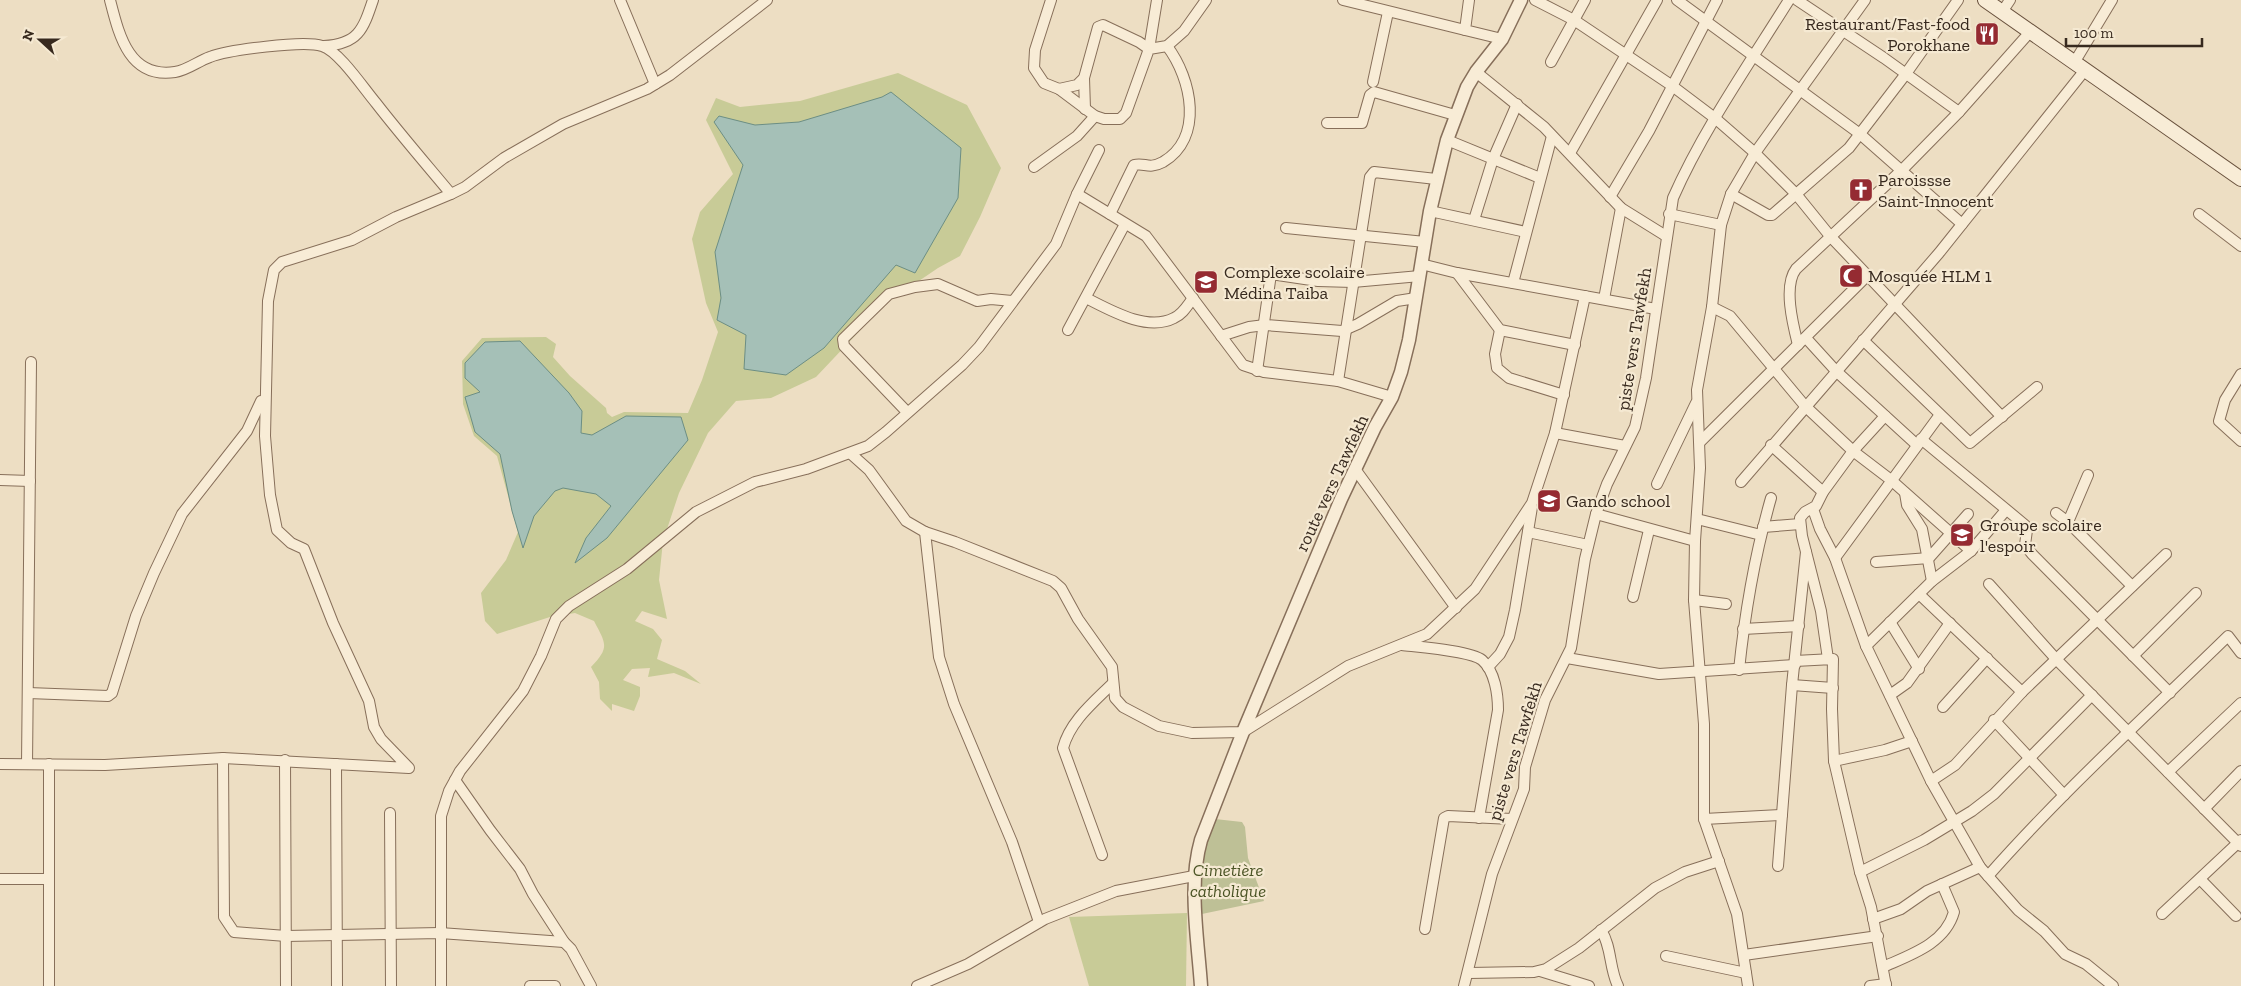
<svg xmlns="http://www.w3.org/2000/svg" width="2241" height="986" font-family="'Zilla Slab',serif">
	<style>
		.green { fill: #c8cb97 }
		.cemetery { fill: #bec096 }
		.water { fill: #a5c0b7; stroke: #6c8e84 }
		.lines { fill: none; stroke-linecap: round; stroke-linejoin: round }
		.minor-casing { stroke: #876f5a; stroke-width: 12 }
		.tertiary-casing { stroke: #876f5a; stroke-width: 15 }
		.secondary-casing { stroke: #69513d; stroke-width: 16 }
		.minor { stroke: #f8ecd6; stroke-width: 10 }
		.tertiary { stroke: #f8ecd6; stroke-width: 12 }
		.secondary { stroke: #f8ecd6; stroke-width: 14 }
		.labels { text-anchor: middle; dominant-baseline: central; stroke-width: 4.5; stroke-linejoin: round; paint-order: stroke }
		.poi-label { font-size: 18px; fill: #37291e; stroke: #f5e9d2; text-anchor: start }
		.street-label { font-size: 18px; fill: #37291e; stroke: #f5e9d2 }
		.park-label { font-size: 18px; font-style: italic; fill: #4b5425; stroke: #f5e9d2 }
	</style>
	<rect width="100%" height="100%" fill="#eddec3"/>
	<!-- green -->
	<g class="green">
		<path d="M898 73 967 105 1001 168 980 217 960 256 938 268 885 304 816 377 771 398 736 401 708 433 679 493 663 541 659 580 667 619 642 611 635 621 653 629 662 640 657 659 685 671 701 684 674 673 648 677 650 668 632 669 623 680 640 687V696L634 711 612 704V711L600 699 599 682 591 667C610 647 606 644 594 621L575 613 550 617 497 634 485 621 481 593 506 560 518 532 497 456 474 436 463 404 462 361 482 338 546 337 556 344 553 357 570 376 606 408 607 413 612 417 624 412 688 413 702 380 718 332 706 303 692 239 700 212 733 174 706 120 716 98 740 107 800 101Z"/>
		<polygon points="1187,913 1186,986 1089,986 1069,917"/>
	</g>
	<!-- cemetery -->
	<polygon class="cemetery" points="1215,819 1242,822 1245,827 1248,858 1264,901 1202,914 1202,853"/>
	<!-- water -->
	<g class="water">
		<polygon points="891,92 961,148 958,198 915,273 896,265 824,348 786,375 744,369 746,335 717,320 721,298 715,252 743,165 714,122 719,116 755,125 799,122 882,97"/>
		<polygon points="520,341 569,393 582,411 581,433 592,435 626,416 681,417 688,440 607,538 575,563 586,538 611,506 596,494 563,488 555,491 534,516 523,548 512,511 500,454 475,432 465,397 480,392 465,378 465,363 485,342"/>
	</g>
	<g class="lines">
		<defs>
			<g id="minor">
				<path d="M110 0C119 35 129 79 175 72 188 70 198 61 210 57 228 50 304 40 322 46 339 51 364 89 376 103 400 134 426 164 451 194"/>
				<polyline points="620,0 655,84"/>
				<polyline points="1051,0 1035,50 1034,68 1044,83 1059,89 1095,116 1104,119 1120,119 1126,113 1149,49 1167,46 1184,31 1206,0"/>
				<polyline points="1343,0 1465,30"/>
				<polyline points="1469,0 1465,30 1502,39"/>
				<polyline points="1535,0 1574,20 1671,85 1716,119 1755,153 1796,194 1830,236 2002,417"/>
				<polyline points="1677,0 1860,134 1962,224"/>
				<polyline points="1797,0 1884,58 1959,112"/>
				<polyline points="2002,12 2010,0"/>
				<path d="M324 46C358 44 363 30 373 0"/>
				<polyline points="1551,62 1585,0"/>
				<polyline points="2074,63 2112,0"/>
				<polyline points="1476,72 1544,127 1621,208 1666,236"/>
				<polyline points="1084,78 1085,109"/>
				<polyline points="1373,82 1388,12"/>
				<polyline points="1059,89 1077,85 1084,78 1098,27 1103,25 1139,42 1149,49 1157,0"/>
				<polyline points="1327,123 1362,123 1370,95 1374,92 1455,115"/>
				<polyline points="1447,140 1540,178"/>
				<polyline points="1570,153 1657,0"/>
				<polyline points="1034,167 1077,136 1095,116"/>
				<polyline points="1077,194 1146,236 1243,365 1264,372 1338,381 1392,397"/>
				<polyline points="1731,194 1768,215 1772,215 1849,148 1905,75 1958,0"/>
				<polyline points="1610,197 1649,131 1717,0"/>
				<polyline points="1430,211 1526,232"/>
				<path d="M1110 214 1134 165C1145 162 1148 170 1163 162 1204 138 1192 79 1167 46"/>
				<polyline points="1669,214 1721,225"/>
				<polyline points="2199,214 2241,246"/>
				<polyline points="1474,220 1493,159 1517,104"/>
				<polyline points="1286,228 1425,242"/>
				<polyline points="1421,264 1457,273 1656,309"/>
				<polyline points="1457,273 1500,330 1575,345"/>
				<polyline points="1513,283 1552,136"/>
				<path d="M1086 298C1110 310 1147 332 1174 318 1183 314 1187 306 1193 298"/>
				<polyline points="1604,299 1621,208"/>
				<polyline points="1712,307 1730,316 1805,406 1853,451 1891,480 1971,551"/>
				<polyline points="1068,330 1125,224"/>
				<polyline points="1500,330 1495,354 1497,368 1509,378 1564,395"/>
				<polyline points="1221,336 1249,327 1265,325 1342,331 1358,324 1397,301 1416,298"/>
				<polyline points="1806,338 1836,371 1917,445"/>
				<polyline points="1863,340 1970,443 2037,387"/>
				<path d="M1798 345C1793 325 1783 286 1796 269L1902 170 1959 112 2030 32"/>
				<polyline points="1257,371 1271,274 1318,281 1353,282 1420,276"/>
				<polyline points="2241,374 2225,400 2219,421 2241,441"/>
				<polyline points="1338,381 1370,177 1374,172 1436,179"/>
				<polyline points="907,412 844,346 843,339 889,294 915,287 938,284 977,301 991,299 1012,301"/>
				<polyline points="1555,433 1625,446"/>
				<polyline points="1921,439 2025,525 2027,530 2025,545 2032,554 2170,693"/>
				<polyline points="1700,442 1867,276"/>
				<polyline points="1771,445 1823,492"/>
				<polyline points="850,453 869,470 906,521 925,532 939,657 954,704 1012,842 1039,922"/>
				<polyline points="1355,469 1456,608"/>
				<polyline points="0,480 30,481"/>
				<polyline points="1741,482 1939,253 2085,70"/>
				<polyline points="1657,484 1696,403"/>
				<polyline points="1905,493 1907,505 1922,529 1932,581"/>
				<polyline points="1813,509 1820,529 1835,558 1866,646 1931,781 1980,867 2018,910 2044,931 2065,954 2086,964 2113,986"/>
				<polyline points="2056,513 2068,522 2132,586"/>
				<polyline points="1596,514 1695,541"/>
				<polyline points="1697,519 1761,535"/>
				<polyline points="2068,522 2088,475"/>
				<polyline points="1763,527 1800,524"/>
				<polyline points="925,532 955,542 1053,581 1061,588 1078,619 1112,667 1115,698 1123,707 1159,726 1192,733 1243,732 1348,666 1427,634 1475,589 1532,503 1555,433 1585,296"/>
				<polyline points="1528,532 1588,545"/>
				<polyline points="1835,558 1939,416"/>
				<polyline points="1876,562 1929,558 1968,514"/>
				<polyline points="1989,584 2056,659 2241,846"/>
				<polyline points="1919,594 2022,692"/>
				<polyline points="1633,597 1649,530"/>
				<polyline points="1694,600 1726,604"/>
				<polyline points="1890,622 1919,669"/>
				<polyline points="1743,629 1799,626"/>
				<path d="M1402 645C1419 647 1471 651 1482 660 1495 671 1498 695 1498 710L1479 818"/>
				<polyline points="1866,646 1932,581 1971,551 2006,510"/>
				<polyline points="2133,656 2196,593"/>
				<polyline points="1567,658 1659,674 1795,665"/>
				<polyline points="1828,659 1821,611 1802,536 1800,518 1805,512 1816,506 1823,492 1853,451 1885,416"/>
				<polyline points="1795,661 1833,659 1832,709 1834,761 1860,872 1871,907 1886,986"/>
				<polyline points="1488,667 1500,654 1509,637 1515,610 1532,507"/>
				<path d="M1739 670C1745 612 1755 554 1771 498"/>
				<polyline points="1792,685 1833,688"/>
				<polyline points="28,693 108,696 112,693 136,616 154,573 182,514 247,431 261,401"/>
				<polyline points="1890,695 1907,683 1950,623"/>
				<polyline points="1943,707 1987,658"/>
				<polyline points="1994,720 2064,795"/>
				<polyline points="223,758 224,917 234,932 286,936 440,933 564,942"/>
				<polyline points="285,760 286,986"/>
				<polyline points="1834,761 1885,750 1912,741"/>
				<polyline points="0,764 105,765 223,758 409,768 381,739 374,727 369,701 333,623 304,549 291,543 277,530 270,495 265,436 268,301 274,270 282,262 352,240 396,217 451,194 465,187 504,158 563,124 647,89 670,75 767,0"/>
				<polyline points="27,764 31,362"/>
				<polyline points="336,764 337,986"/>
				<polyline points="2168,772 2241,703"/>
				<polyline points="455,780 490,830 520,869 533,894 564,942 571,949 591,986"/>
				<polyline points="1931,781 1955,765 2022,692 2166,554"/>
				<polyline points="2204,809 2241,771"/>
				<polyline points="390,813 391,986"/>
				<polyline points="1704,819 1782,815"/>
				<path d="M1102 855 1063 748C1070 721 1094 702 1113 683"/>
				<polyline points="1778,866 1792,685 1806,552"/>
				<polyline points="1860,872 1924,840 1972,811 1994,794 2092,695"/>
				<path d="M1988 876C2063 791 2147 715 2228 636L2241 653"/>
				<polyline points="0,879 49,879"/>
				<polyline points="2200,879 2236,916"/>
				<polyline points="2162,914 2241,840"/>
				<polyline points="1873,919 1901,909 1927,891 1980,867"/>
				<polyline points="1425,929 1444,818 1448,816 1512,819"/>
				<path d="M1601 930C1612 947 1609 968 1618 986"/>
				<polyline points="1744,955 1878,936"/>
				<polyline points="1666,956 1746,973"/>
				<path d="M1883 967C1910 955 1945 944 1954 912L1942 884"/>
				<polyline points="1540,971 1589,986"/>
				<polyline points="1469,973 1534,972 1546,969 1579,948 1655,888 1685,872 1719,861"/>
				<polyline points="49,986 49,764"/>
				<polyline points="441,986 441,816 449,791 460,771 523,691 541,656 556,619 569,606 627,569 696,512 755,482 806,469 868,446 886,432 962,365 979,347 1056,244 1077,194 1099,150"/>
				<polyline points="530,986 555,986"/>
				<polyline points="917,986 968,964 1045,919 1116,891 1194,876"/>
				<path d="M1464 986 1492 874 1524 789 1525 767 1545 700 1571 648 1585 559 1596 514 1607 484 1635 427 1646 378 1673 198C1703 130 1749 64 1789 0"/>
				<polyline points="1748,986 1737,914 1704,819 1704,724 1694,600 1695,541 1700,468 1697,390 1712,307 1721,225 1731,194 1755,153 1865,0"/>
				<polyline points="1870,986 1886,984"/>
			</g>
			<path id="tertiary" d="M1201 986C1198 940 1188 885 1201 840L1243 732 1341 499 1375 427 1392 397 1401 372 1409 340 1430 211 1447 140 1467 87 1476 72 1502 39 1521 0"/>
			<polyline id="secondary" points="1985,0 2241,179"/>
		</defs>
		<!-- minor casing -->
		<use href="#minor" class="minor-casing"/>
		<!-- tertiary casing -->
		<use href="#tertiary" class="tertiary-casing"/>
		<!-- secondary casing -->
		<use href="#secondary" class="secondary-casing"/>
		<!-- minor -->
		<use href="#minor" class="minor"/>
		<!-- tertiary -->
		<use href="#tertiary" class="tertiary"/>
		<!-- secondary -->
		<use href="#secondary" class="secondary"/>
	</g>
	<!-- icons -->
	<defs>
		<symbol id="restaurant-square" viewBox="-11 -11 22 22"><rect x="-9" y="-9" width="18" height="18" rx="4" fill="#952b32" stroke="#f5e9d2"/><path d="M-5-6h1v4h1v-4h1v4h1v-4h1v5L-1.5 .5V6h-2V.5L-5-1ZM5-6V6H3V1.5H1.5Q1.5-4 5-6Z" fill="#fff"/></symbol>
		<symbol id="church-square" viewBox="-11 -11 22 22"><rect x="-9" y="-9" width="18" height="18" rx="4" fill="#952b32" stroke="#f5e9d2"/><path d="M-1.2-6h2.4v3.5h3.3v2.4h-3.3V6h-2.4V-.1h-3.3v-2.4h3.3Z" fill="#fff"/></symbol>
		<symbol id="mosque-square" viewBox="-11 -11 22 22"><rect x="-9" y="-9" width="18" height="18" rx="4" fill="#952b32" stroke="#f5e9d2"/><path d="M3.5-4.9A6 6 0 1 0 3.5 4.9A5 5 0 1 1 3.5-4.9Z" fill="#fff"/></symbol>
		<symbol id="school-square" viewBox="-11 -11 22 22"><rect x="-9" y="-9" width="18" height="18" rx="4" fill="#952b32" stroke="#f5e9d2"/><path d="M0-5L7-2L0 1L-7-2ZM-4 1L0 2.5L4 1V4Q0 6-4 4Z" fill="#fff"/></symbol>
	</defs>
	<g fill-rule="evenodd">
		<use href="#restaurant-square" x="1973" y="20" width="28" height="28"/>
		<use href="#church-square" x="1847" y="176" width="28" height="28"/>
		<use href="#mosque-square" x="1837" y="262" width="28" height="28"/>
		<use href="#school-square" x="1192" y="268" width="28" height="28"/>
		<use href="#school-square" x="1535" y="487" width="28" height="28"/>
		<use href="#school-square" x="1948" y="521" width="28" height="28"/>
	</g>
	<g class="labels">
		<!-- poi labels -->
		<g class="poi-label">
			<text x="1970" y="24" text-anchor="end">Restaurant/Fast-food<tspan x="1970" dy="21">Porokhane</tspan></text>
			<text x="1878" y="180">Paroissse<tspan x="1878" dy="21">Saint-Innocent</tspan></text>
			<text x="1224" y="272">Complexe scolaire<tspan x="1224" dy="21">Médina Taiba</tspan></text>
			<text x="1868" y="276">Mosquée HLM 1</text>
			<text x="1566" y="501">Gando school</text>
			<text x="1980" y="525">Groupe scolaire<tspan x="1980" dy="21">l'espoir</tspan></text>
		</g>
		<!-- street labels -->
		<g class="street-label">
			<text transform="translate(1634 339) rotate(-81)">piste vers Tawfekh</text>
			<text transform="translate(1332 483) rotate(-65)">route vers Tawfekh</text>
			<text transform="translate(1515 751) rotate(-73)">piste vers Tawfekh</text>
		</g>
		<!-- park labels -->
		<g class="park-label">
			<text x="1228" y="870">Cimetière<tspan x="1228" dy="21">catholique</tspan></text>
		</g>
	</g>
	<!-- north arrow -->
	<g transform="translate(40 40) rotate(291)" stroke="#f5e9d2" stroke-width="4" paint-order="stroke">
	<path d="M0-4L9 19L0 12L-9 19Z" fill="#37291e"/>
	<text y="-8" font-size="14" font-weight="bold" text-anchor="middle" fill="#37291e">N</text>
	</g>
	<!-- scale -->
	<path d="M2066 38v8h136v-8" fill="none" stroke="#37291e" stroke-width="2.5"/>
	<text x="2074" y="38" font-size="15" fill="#37291e" stroke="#f5e9d2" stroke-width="4" paint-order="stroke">100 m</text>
</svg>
